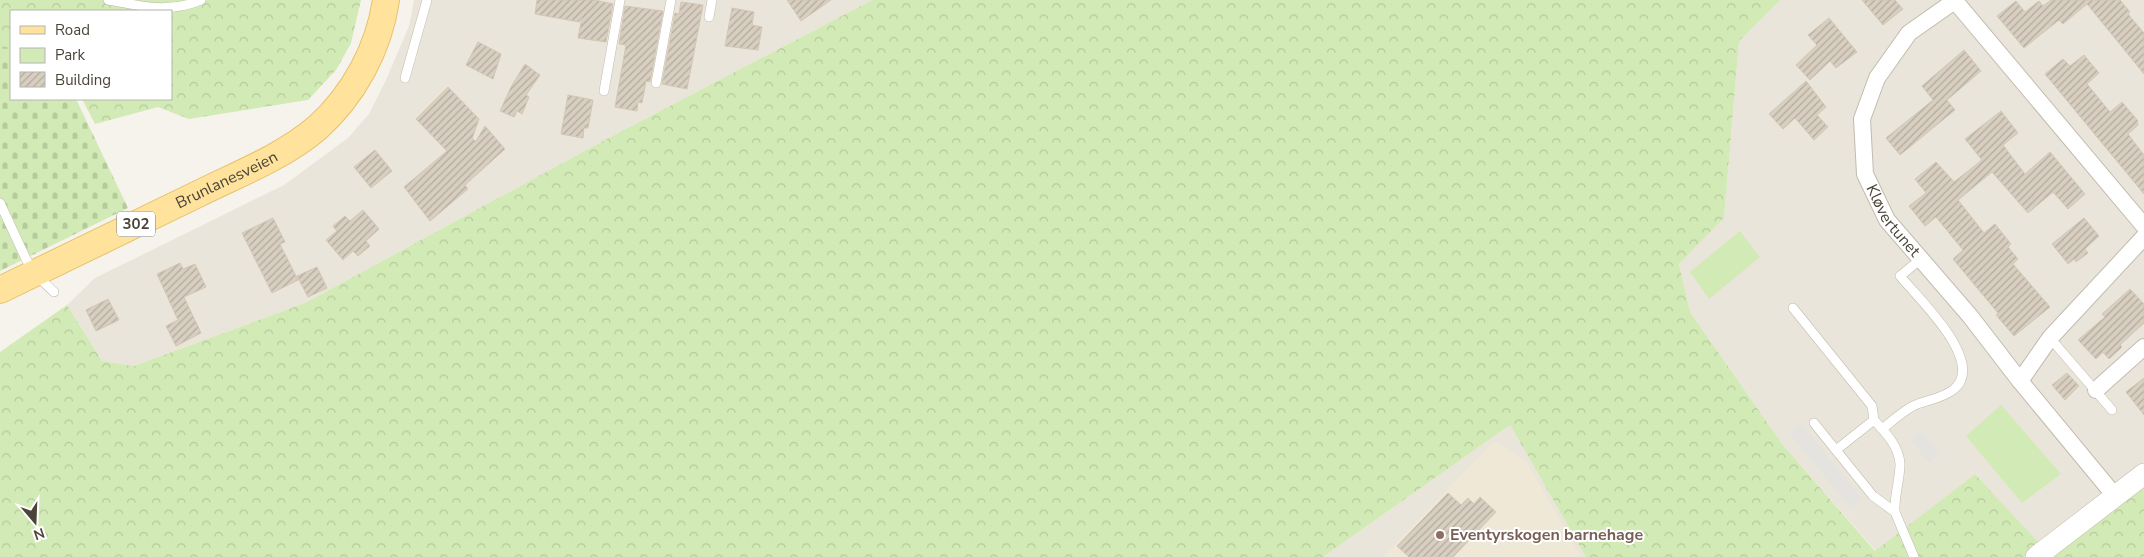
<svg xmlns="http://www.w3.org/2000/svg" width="2144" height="557" font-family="'Nunito Sans',sans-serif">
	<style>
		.residential { fill: #eae5da }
		.education { fill: #efe8d6 }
		.green { fill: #d2eab5 }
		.forest { fill: url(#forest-crowns) }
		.cemetery { fill: url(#cemetery-stones) }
		.parking { fill: #e5e3e0 }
		.building { fill: url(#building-hatch); stroke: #d3c7b4 }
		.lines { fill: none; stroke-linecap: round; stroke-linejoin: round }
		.service-casing { stroke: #c2bbae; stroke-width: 10 }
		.minor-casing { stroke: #c2bbae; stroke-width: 18 }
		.tertiary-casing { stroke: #c2bbae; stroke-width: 22 }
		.primary-casing { stroke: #e6c16a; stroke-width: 28 }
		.service { stroke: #fff; stroke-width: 9 }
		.minor { stroke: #fff; stroke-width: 16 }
		.tertiary { stroke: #fff; stroke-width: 21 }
		.primary { stroke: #ffe39c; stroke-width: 26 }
		.education-dot { fill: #8d6e63; stroke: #fff; stroke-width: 2 }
		.labels { text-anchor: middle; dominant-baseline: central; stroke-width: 4; stroke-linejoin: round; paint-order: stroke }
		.shield { fill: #fff; stroke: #817c74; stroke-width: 1 }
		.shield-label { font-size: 15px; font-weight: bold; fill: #4b4439 }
		.street-label { font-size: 16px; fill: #4b4439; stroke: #fff }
		.education-label { font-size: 16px; font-weight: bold; fill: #785e54; stroke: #fff; text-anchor: start }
	</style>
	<defs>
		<pattern id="forest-crowns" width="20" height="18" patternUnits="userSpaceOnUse" patternTransform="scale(1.25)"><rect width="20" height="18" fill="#d2eab5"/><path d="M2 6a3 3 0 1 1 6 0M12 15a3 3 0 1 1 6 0" fill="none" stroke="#b6ca9c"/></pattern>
		<pattern id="cemetery-stones" width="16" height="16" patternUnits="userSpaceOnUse" patternTransform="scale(1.25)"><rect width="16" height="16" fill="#d2eab5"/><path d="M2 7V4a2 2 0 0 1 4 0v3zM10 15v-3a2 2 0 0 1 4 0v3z" fill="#b6ca9c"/></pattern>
		<pattern id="building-hatch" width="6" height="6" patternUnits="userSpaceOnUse" patternTransform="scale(1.25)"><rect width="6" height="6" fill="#d8cfc1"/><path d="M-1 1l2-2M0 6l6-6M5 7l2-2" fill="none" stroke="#b1aa9e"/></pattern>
	</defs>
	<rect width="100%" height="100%" fill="#f6f3ec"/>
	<!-- residential -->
	<g class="residential">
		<polygon points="414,0 872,0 603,141 305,303 134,366 102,361 67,305 95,278 284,185 348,138 369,114 386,80 409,26"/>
		<polygon points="1780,0 2144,0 2144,482 2048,554 1975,474 1876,551 1783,445 1690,312 1679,264 1724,218 1739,41"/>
		<polygon points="1510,425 1586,557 1323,557"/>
	</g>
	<!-- education -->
	<polygon class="education" points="1494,441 1526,461 1581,557 1383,557"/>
	<!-- green -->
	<g class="green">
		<polygon points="1740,231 1760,257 1709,299 1690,272"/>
		<polygon points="2001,405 2061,474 2022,503 1966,436"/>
	</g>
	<!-- forest -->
	<g class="forest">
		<polygon points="0,0 361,0 351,43 336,70 308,100 189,119 158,107 95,124 82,99 171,99 171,11 11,11 11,51 0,49"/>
		<polygon points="872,0 1780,0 1739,41 1724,218 1679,264 1690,312 1783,445 1875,551 1975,474 2049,554 2144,482 2144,557 1586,557 1510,425 1323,557 0,557 0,352 67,305 102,361 134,366 305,303 603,141"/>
	</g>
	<!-- cemetery -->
	<polygon class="cemetery" points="0,46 11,48 11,99 76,99 128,208 0,271"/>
	<!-- parking -->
	<g class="parking">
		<polygon points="1802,424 1862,499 1851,508 1790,434"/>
		<polygon points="1921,431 1940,454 1929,463 1910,440"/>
	</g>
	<!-- building -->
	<g class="building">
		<polygon points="537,0 595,0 613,4 606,42 578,38 582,17 579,22 535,14"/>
		<polygon points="787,0 831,0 801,21"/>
		<polygon points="1862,0 1895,0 1903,9 1883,25"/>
		<polygon points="2051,0 2120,0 2130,12 2128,14 2144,33 2144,74 2087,4 2063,24 2059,20 2024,48 1997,16 2016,1 2025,12 2039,1 2043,6"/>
		<polygon points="681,2 703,5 687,89 662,84 675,13 679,14"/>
		<polygon points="625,6 663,11 650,82 646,81 642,103 638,102 637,111 615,107 626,45 619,44"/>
		<polygon points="732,8 754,12 752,25 762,27 758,50 725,46"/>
		<polygon points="1829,18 1857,52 1836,68 1830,61 1810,80 1796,65 1817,45 1808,35"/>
		<polygon points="478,42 501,54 493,79 466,65"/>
		<polygon points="1964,50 1981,71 1947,100 1955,110 1900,155 1886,138 1933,100 1922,86"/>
		<polygon points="2084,55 2099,73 2087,84 2110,112 2122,102 2138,121 2137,122 2138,125 2128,134 2144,155 2144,194 2045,74 2063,59 2070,66"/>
		<polygon points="525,64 540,75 526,95 529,97 522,114 517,111 514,117 500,111 511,87"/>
		<polygon points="1806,81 1826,107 1817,115 1828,127 1814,140 1795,118 1783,129 1769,114"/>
		<polygon points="448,87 479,119 472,139 476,141 485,126 505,149 465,185 468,189 430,221 404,187 447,151 416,119"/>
		<polygon points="568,95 593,100 588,128 584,128 583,138 561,134"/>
		<polygon points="2001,111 2018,133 2003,145 2025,174 2050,152 2085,194 2068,209 2053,192 2028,213 1992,172 1958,200 1984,233 1995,224 2011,244 2008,247 2018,259 2013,264 2050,307 2014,336 1996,315 1998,313 1953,259 1963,250 1936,217 1925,226 1909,206 1926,193 1915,179 1936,162 1954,182 1982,160 1965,139"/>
		<polygon points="375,150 392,171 371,188 354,167"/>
		<polygon points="363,210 379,229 366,241 370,246 358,256 353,251 343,260 326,240 337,231 333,226 345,216 350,221"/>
		<polygon points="273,218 285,242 280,244 298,280 272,293 242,233"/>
		<polygon points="2084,218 2099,236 2085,249 2088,253 2076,262 2074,259 2068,264 2052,244"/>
		<polygon points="180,263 183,269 195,264 206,287 184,297 201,333 176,346 166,326 178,320 157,274"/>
		<polygon points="317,267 327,288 308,297 297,276"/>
		<polygon points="2130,289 2144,304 2144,323 2120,345 2122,347 2109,359 2103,352 2096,359 2078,340 2105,317 2102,314"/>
		<polygon points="108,299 119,320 96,331 86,310"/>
		<polygon points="2067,373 2079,386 2065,400 2052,385"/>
		<polygon points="2144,378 2144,415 2126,392"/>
		<polygon points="1448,493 1461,505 1468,498 1474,504 1480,497 1496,512 1453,557 1409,557 1397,546"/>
	</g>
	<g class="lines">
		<defs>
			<g id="service">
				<path d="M108 0C143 6 167 14 201 0"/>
				<polyline points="709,17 712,0"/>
				<polyline points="405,78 427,0"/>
				<polyline points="656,83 671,0"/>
				<polyline points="604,91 620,0"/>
				<polyline points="0,203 26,259 34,273 54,292"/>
				<polyline points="1793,308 1872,406 1874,420"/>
				<polyline points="2050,338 2112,410"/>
				<polyline points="1814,423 1873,496 1895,512 1914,557"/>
				<path d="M1882 429C1892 421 1902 412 1913 406 1926 400 1941 399 1953 390 1988 363 1918 298 1900 276L1921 259"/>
				<path d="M1836 450 1874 420C1885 432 1899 446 1900 464 1900 480 1894 495 1895 512"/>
			</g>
			<g id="minor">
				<path id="s1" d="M1956 0 1909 33 1877 78 1862 119 1865 174 1887 220 1970 316 2020 381 2115 496"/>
				<polyline points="1955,1 2144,226"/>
				<polyline points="2020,381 2050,338 2144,237"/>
				<polyline points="2096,390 2144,347"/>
			</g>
			<polyline id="tertiary" points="2036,557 2144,474"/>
			<g id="primary">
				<path id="s2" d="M0 290C66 258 132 226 198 194 238 174 283 157 317 128 354 95 379 48 386 0"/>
			</g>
		</defs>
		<!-- service casing -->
		<use href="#service" class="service-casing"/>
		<!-- minor casing -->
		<use href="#minor" class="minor-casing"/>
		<!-- tertiary casing -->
		<use href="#tertiary" class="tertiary-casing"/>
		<!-- primary casing -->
		<use href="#primary" class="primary-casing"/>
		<!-- service -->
		<use href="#service" class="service"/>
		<!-- minor -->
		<use href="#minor" class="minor"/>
		<!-- tertiary -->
		<use href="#tertiary" class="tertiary"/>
		<!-- primary -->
		<use href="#primary" class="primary"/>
	</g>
	<!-- markers -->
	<circle class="education-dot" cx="1440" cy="535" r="5"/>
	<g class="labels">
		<!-- shield labels -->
		<rect class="shield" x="117" y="211.5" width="38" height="25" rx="4"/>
		<g class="shield-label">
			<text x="136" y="224">302</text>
		</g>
		<!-- street labels -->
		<g class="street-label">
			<text stroke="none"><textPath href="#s2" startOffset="252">Brunlanesveien</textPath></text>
			<text stroke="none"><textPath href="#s1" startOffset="266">Kløvertunet</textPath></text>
		</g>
		<!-- education labels -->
		<g class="education-label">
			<text x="1450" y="535">Eventyrskogen barnehage</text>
		</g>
	</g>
	<!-- legend -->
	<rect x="10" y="10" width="162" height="90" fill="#ffffff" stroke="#b7b4b0"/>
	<rect x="20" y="26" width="25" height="8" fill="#ffe39c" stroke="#b7b4b0"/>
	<text x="55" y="35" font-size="15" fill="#4b4439">Road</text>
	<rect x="20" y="48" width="25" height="15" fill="#d2eab5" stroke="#b7b4b0"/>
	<text x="55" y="60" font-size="15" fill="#4b4439">Park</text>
	<rect x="20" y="72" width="25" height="15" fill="url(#building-hatch)" stroke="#b7b4b0"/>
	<text x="55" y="85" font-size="15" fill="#4b4439">Building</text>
	<!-- north arrow -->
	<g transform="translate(35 522) rotate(161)" stroke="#ffffff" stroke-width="4" paint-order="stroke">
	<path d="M0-4L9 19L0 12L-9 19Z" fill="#4b4439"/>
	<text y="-8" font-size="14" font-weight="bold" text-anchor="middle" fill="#4b4439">N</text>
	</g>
</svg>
